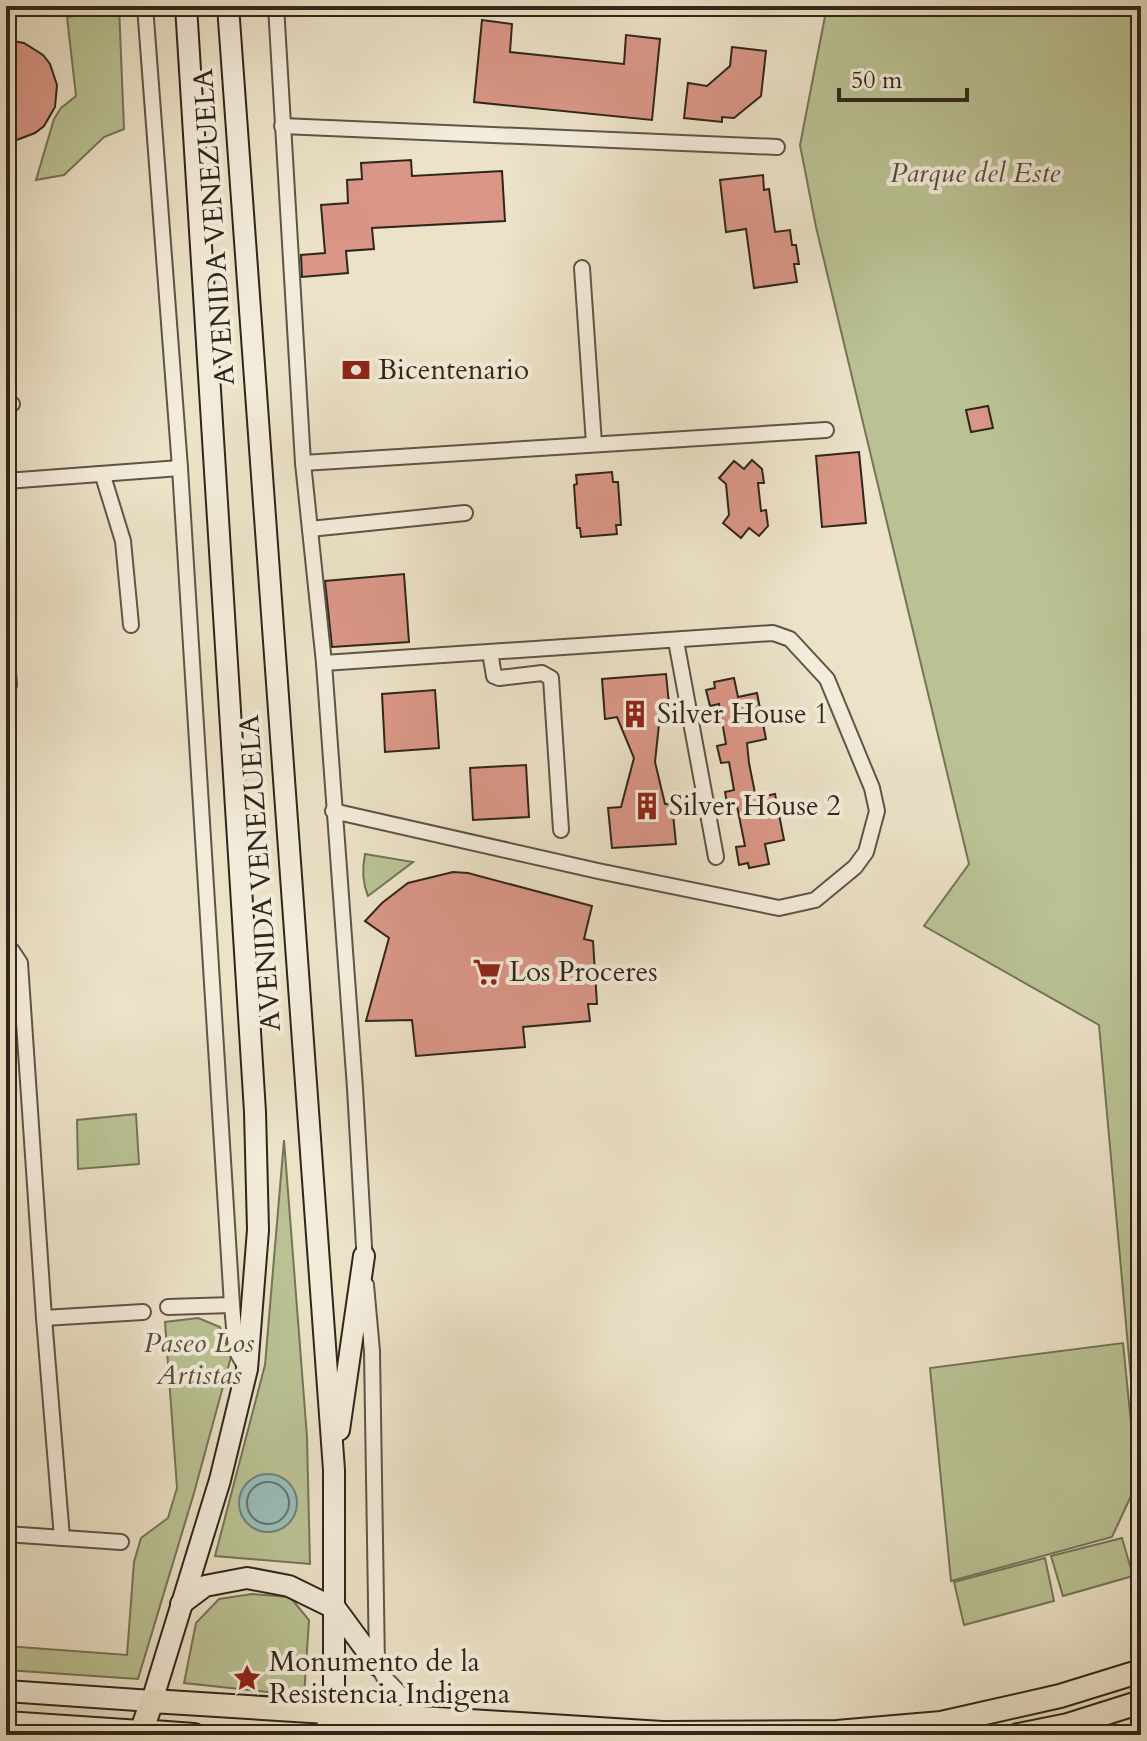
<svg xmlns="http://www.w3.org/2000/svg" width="1147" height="1741" font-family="Cardo,serif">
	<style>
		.green { fill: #bac294; stroke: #747458; stroke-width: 2 }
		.water { fill: #99bdba; stroke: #6f817a; stroke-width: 2 }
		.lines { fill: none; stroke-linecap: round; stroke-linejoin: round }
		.shore { stroke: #64726a; stroke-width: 2 }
		.building { fill: #da9687; stroke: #2f261b; stroke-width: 2 }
		.street-casing { stroke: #5e5546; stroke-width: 18 }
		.secondary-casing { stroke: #2f261b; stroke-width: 24 }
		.primary-casing { stroke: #2f261b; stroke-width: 26 }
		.street { stroke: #f3ecdb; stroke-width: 14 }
		.secondary { stroke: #f3ecdb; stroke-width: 20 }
		.primary { stroke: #ece2c8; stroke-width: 22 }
		.labels { text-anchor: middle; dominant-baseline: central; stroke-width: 8; stroke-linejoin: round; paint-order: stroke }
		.park-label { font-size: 28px; font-style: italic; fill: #524d39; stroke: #f3ecdb }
		.street-label { font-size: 28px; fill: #2f261b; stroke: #f3ecdb }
		.poi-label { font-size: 28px; fill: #2f261b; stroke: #f3ecdb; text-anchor: start }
	</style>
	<rect width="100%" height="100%" fill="#ece2c8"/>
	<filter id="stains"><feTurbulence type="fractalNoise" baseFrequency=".0025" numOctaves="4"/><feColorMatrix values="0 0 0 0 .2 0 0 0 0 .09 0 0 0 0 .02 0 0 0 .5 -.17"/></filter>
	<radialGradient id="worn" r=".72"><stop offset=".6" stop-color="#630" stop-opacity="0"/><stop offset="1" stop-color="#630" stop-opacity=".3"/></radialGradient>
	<!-- green -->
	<g class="green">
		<polygon points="90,6 119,6 124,129 104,137 64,175 36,180 54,119 61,108 76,96 67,17 90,14"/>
		<polygon points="827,6 1141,6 1141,1490 1099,1025 924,926 969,864 816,227 800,145"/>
		<path d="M365 854 413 862 368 896C362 882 362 869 365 854Z"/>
		<polygon points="136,1114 139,1164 78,1169 77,1120"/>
		<polygon points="284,1140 307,1437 310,1564 215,1556 265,1365"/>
		<polygon points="198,1318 220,1327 231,1357 194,1493 138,1679 6,1670 6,1646 127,1655 134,1562 141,1538 168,1518 177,1488 165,1322"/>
		<polygon points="1123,1343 1137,1483 1112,1537 951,1581 930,1368"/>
		<polygon points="1122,1538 1133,1576 1063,1596 1051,1556"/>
		<polygon points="1045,1558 1054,1601 964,1625 954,1582"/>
		<polygon points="252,1594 290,1597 309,1620 304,1696 184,1683 196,1623 219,1599"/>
	</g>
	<!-- water -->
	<circle class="water" cx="268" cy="1503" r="29"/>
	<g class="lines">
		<!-- shore -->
		<circle class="shore" cx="268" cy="1503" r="21"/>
	</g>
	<!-- building -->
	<g class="building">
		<polygon points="482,20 512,24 510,52 624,64 626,35 660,39 652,120 474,102"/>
		<polygon points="6,40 24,43 43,55 50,64 57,85 55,107 44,126 35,133 14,141 6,141"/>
		<polygon points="732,47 766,51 761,96 734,118 722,117 722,122 684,118 688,83 707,86 730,66"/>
		<polygon points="411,160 412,176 502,171 505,221 372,228 374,249 346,251 348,273 302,277 301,255 325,253 321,205 348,203 347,180 362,179 361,163"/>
		<polygon points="763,175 764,190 769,189 775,232 790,230 792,245 796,245 799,264 794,264 797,282 754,288 746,229 726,232 720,180"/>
		<polygon points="988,406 993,428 971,432 966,410"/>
		<polygon points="859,452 866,523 822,527 816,456"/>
		<polygon points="752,460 762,469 764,483 758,483 761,511 766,510 768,526 759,536 749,528 741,538 723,523 729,515 726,484 719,478 734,461 744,469"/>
		<polygon points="612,472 613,482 618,482 621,525 616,525 617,534 581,537 580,528 577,528 574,485 577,484 576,475"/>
		<polygon points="404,574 409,642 332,647 325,581"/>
		<polygon points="666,674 670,714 660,715 655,762 665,804 672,804 676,844 612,848 608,808 621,807 634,758 617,717 605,719 602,679"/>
		<polygon points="734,678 738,697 757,693 766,739 747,743 749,763 756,798 775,794 784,840 765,844 769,864 749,868 748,863 739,865 736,847 745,846 737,806 728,808 725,792 734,790 729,762 721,763 717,746 726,744 719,704 710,706 706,690 715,688 714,682"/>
		<polygon points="435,690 439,748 385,752 382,694"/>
		<polygon points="526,765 529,817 473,820 470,768"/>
		<polygon points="453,872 468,873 592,906 584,939 593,941 597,1004 588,1004 590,1021 523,1027 525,1047 416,1056 412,1020 366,1021 389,938 365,921 382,903 408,883"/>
	</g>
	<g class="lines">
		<defs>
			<g id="street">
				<polyline points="145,6 180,468 232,1305 236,1350 246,1368"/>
				<polyline points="276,6 303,463 324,663 355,1088 365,1264"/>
				<polyline points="282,126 777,147"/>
				<polyline points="582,268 594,444"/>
				<polyline points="6,405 12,404"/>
				<polyline points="303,463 826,430"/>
				<polyline points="103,476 123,541 131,625"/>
				<polyline points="6,481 180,468"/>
				<polyline points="310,529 465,513"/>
				<polyline points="676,641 716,857"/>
				<polyline points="6,645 9,685 6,692"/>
				<polyline points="490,652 494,676 499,678 542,673 551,678 561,830"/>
				<polyline points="324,663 773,633 790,639 827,679 872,788 877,811 866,852 855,867 815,900 779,908 598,871 333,811"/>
				<polyline points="6,949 12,951 20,963 44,1318 62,1538"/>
				<polyline points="366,1285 372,1351 377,1665 384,1677 424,1718"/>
				<polyline points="168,1307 232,1305"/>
				<polyline points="44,1318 143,1312"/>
				<polyline points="6,1534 121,1542"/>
			</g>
			<g id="secondary">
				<polyline points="228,6 334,1470 334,1711"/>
				<polyline points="339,1430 364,1256"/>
				<polyline points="181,1604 205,1586 247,1578 289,1586 336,1609 377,1665"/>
				<polyline points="6,1691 152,1701 220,1480 247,1369 258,1230 255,1112 186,6"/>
				<polyline points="6,1722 140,1731"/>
			</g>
			<g id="primary">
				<polyline points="140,1731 194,1735"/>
				<polyline points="140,1735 152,1701 662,1733 837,1732 941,1723 1060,1696 1141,1671"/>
				<polyline points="325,1735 334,1711"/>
				<polyline points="1018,1735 1068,1725 1141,1702"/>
			</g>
		</defs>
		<!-- street casing -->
		<use href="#street" class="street-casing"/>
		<!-- secondary casing -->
		<use href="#secondary" class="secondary-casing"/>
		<!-- primary casing -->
		<use href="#primary" class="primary-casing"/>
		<!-- street -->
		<use href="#street" class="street"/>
		<!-- secondary -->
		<use href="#secondary" class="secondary"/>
		<!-- primary -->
		<use href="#primary" class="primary"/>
	</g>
	<!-- icons -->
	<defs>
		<symbol id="bank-bare" viewBox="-9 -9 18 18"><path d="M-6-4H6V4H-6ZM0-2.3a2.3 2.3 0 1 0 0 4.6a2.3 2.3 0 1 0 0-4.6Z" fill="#8f2418" stroke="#f3ecdb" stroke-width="2.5" paint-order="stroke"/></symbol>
		<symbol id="building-bare" viewBox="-9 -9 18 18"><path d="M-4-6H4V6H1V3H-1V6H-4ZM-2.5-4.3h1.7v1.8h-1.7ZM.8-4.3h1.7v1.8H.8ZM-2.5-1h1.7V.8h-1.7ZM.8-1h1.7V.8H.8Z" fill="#8f2418" stroke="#f3ecdb" stroke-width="2.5" paint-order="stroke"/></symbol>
		<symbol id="supermarket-bare" viewBox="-9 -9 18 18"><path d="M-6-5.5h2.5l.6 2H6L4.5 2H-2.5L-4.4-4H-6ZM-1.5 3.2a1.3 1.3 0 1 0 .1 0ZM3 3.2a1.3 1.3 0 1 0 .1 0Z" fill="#8f2418" stroke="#f3ecdb" stroke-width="2.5" paint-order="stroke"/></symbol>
		<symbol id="sight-bare" viewBox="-9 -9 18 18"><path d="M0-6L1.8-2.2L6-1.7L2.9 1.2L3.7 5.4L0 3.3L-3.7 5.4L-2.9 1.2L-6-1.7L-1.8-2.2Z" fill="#8f2418" stroke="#f3ecdb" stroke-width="2.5" paint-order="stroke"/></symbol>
	</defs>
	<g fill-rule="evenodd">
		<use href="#bank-bare" x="336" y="350" width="40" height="40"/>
		<use href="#building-bare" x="615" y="694" width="40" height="40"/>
		<use href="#building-bare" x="627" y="786" width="40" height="40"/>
		<use href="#supermarket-bare" x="467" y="952" width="40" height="40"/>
		<use href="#sight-bare" x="227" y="1658" width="40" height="40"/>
	</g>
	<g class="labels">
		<!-- park labels -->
		<g class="park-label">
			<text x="975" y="173">Parque del Este</text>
			<text x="199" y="1343">Paseo Los<tspan x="199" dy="32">Artistas</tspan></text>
		</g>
		<!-- street labels -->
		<g class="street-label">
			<text transform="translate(214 227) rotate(-94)">AVENIDA VENEZUELA</text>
			<text transform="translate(260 873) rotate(-94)">AVENIDA VENEZUELA</text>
		</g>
		<!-- poi labels -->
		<g class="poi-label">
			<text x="378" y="370">Bicentenario</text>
			<text x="657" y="714">Silver House 1</text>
			<text x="669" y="806">Silver House 2</text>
			<text x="509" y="972">Los Proceres</text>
			<text x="269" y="1662">Monumento de la<tspan x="269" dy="32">Resistencia Indigena</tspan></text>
		</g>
	</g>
	<!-- margin -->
	<rect width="1147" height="1741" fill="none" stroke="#ece2c8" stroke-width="32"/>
	<rect x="8" y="8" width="1131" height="1725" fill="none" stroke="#2f261b" stroke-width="4"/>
	<rect x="16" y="16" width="1115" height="1709" fill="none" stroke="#2f261b" stroke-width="2"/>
	<!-- scale -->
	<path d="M839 88v12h128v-12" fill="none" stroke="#2f261b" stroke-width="4"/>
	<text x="851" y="88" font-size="24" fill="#2f261b" stroke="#f3ecdb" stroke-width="6" paint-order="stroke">50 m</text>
	<rect width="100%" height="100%" filter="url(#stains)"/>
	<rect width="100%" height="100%" fill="url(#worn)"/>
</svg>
